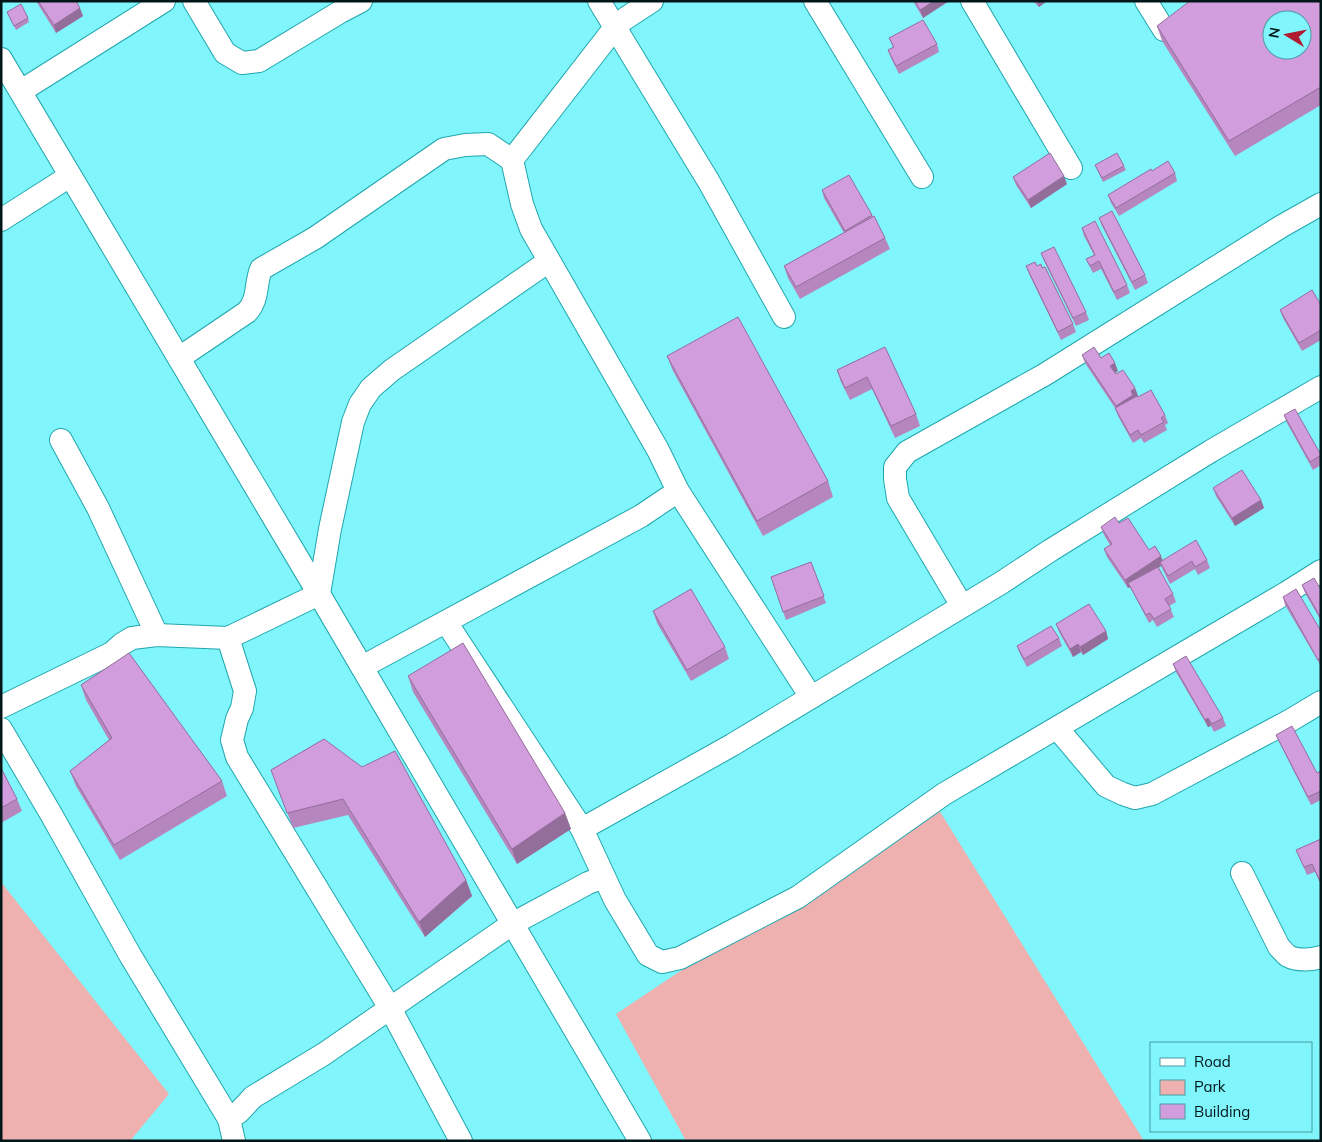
<svg xmlns="http://www.w3.org/2000/svg" width="1322" height="1142" font-family="Mulish,sans-serif">
	<style>
		.green { fill: #eeb1af }
		.lines { fill: none; stroke-linecap: round; stroke-linejoin: round }
		.minor-casing { stroke: #20a6ad; stroke-width: 24 }
		.minor { stroke: #fff; stroke-width: 22 }
		.wall { fill: #b587be }
		.shaded-wall { fill: #936e9b }
		.building { fill: #d29ddd; stroke: #936e9b; fill-rule: evenodd }
	</style>
	<rect width="100%" height="100%" fill="#80f5fc"/>
	<!-- green -->
	<g class="green">
		<polygon points="934,802 1144,1141 686,1141 616,1014"/>
		<polygon points="1,882 169,1094 130,1141 1,1141"/>
	</g>
	<g class="lines">
		<defs>
			<g id="minor">
				<polyline points="194,1 225,53 242,63 259,61 340,12 361,1"/>
				<polyline points="599,1 709,182 784,317"/>
				<polyline points="815,1 922,177"/>
				<polyline points="972,1 1071,168"/>
				<polyline points="1146,1 1164,30"/>
				<polyline points="1,59 319,594 640,1141"/>
				<polyline points="21,91 164,1"/>
				<polyline points="512,160 616,26 626,18 652,1"/>
				<polyline points="1,220 70,176"/>
				<path d="M179 358 247 312C259 299 255 284 261 269L315 238 444 149 465 145 488 144 512 160 522 204 531 229 658 450 678 491 641 516 362 667"/>
				<polyline points="1321,387 1211,451 1051,550 1001,583 732,745 582,829 615,900 648,955 662,962 680,958 798,897 944,794 1286,593 1321,571"/>
				<polyline points="61,440 98,508 157,635"/>
				<polyline points="678,491 811,697"/>
				<polyline points="962,606 898,498 895,479 895,467 907,452 1044,375 1282,226 1321,204"/>
				<polyline points="446,622 582,829"/>
				<polyline points="228,638 245,691 242,708 237,719 232,740 237,757 390,1008 461,1141"/>
				<polyline points="1,707 112,653 122,644 132,638 157,635 228,638 319,594 330,529 353,422 360,404 371,388 392,370 549,261"/>
				<polyline points="1057,728 1106,786 1123,794 1135,798 1152,794 1291,720 1321,702"/>
				<polyline points="1,729 51,814 130,955 229,1119"/>
				<path d="M1242 873 1279 947C1282 950 1285 954 1288 956 1297 961 1312 960 1321 957"/>
				<polyline points="234,1141 229,1119 239,1112 253,1097 324,1054 512,924 588,883 604,877"/>
			</g>
		</defs>
		<!-- minor casing -->
		<use href="#minor" class="minor-casing"/>
		<!-- minor -->
		<use href="#minor" class="minor"/>
	</g>
	<!-- wall -->
	<g class="wall">
		<polygon points="36,1 76,1 83,16 56,33"/>
		<polygon points="913,1 949,1 923,18"/>
		<polygon points="1033,1 1047,1 1039,7"/>
		<polygon points="1321,1 1321,105 1235,156 1162,41 1157,26"/>
		<polygon points="7,12 28,18 29,22 16,30"/>
		<polygon points="889,38 937,44 939,52 899,74 891,58 888,50 893,47"/>
		<polygon points="1095,165 1124,166 1126,170 1103,182"/>
		<polygon points="1175,173 1177,181 1119,216 1111,203 1108,195"/>
		<polygon points="1013,177 1067,184 1031,208 1016,185"/>
		<polygon points="822,190 872,215 885,238 890,249 800,299 788,278 784,266 844,233 824,198"/>
		<polygon points="1099,218 1145,275 1148,283 1135,290 1102,226"/>
		<polygon points="1082,228 1127,285 1130,293 1117,300 1101,269 1093,273 1086,259 1094,255 1084,236"/>
		<polygon points="1041,253 1086,312 1089,320 1076,326 1044,261"/>
		<polygon points="1026,266 1037,266 1073,324 1076,332 1061,340 1029,274"/>
		<polygon points="1321,305 1321,340 1302,351 1283,318 1280,310"/>
		<polygon points="885,347 916,414 920,426 895,438 872,389 850,400 841,382 837,370"/>
		<polygon points="1082,355 1101,358 1118,371 1115,373 1116,374 1135,388 1138,396 1137,397 1165,415 1168,423 1165,425 1167,430 1144,443 1141,438 1133,443 1118,416 1115,408 1085,363"/>
		<polygon points="667,356 828,481 833,497 763,536 673,371"/>
		<polygon points="1284,415 1321,455 1321,465 1313,470 1287,423"/>
		<polygon points="1213,488 1261,500 1264,508 1235,526 1216,496"/>
		<polygon points="1101,527 1149,550 1163,560 1207,560 1210,568 1198,575 1195,569 1170,584 1161,566 1158,568 1173,594 1176,602 1169,606 1174,617 1157,627 1153,620 1149,623 1130,587 1128,588 1107,557 1104,549 1110,545 1104,535"/>
		<polygon points="811,562 826,603 786,620 771,577"/>
		<polygon points="1302,585 1321,590 1321,621 1305,593"/>
		<polygon points="1283,597 1321,631 1321,666 1285,605"/>
		<polygon points="653,611 725,647 729,659 691,681 657,623"/>
		<polygon points="1056,624 1106,631 1108,639 1083,655 1081,652 1073,657 1059,632"/>
		<polygon points="1059,638 1062,646 1027,667 1020,654 1017,646"/>
		<polygon points="1173,664 1223,718 1226,726 1214,732 1211,726 1208,727 1176,672"/>
		<polygon points="408,676 565,813 571,829 517,864 413,692"/>
		<polygon points="81,685 222,781 227,796 120,860 76,786 70,771 109,740 86,700"/>
		<polygon points="1276,735 1317,773 1321,771 1321,800 1311,805 1279,742"/>
		<polygon points="324,739 466,880 472,896 425,937 348,815 293,828 271,770"/>
		<polygon points="1,768 17,799 22,811 1,823"/>
		<polygon points="1321,839 1321,885 1315,872 1307,875 1296,850"/>
	</g>
	<!-- shaded-wall -->
	<g class="shaded-wall">
		<polygon points="934,1 949,1 923,18 920,10"/>
		<polygon points="1037,1 1047,1 1039,7"/>
		<polygon points="80,8 83,16 56,33 54,25"/>
		<polygon points="1064,176 1067,184 1031,208 1028,200"/>
		<polygon points="1115,363 1118,371 1113,374 1110,366"/>
		<polygon points="1135,388 1138,396 1134,399 1119,414 1116,406 1131,391"/>
		<polygon points="1261,500 1264,508 1235,526 1232,518"/>
		<polygon points="1161,556 1164,564 1160,562 1161,566 1130,587 1128,583 1130,587 1128,588 1125,580"/>
		<polygon points="1106,631 1108,639 1083,655 1080,647"/>
		<polygon points="1078,644 1081,652 1073,657 1070,649"/>
		<polygon points="1208,718 1211,726 1208,727 1205,720"/>
		<polygon points="565,813 571,829 517,864 512,849"/>
		<polygon points="466,880 472,896 425,937 419,922"/>
	</g>
	<!-- building -->
	<g class="building">
		<polygon points="38,1 76,1 80,8 54,25"/>
		<polygon points="915,1 934,1 920,10"/>
		<path d="M1190 1H1321V87L1229 141 1157 26ZM1272 20H1302V50H1272Z"/>
		<polygon points="21,4 28,18 14,26 7,12"/>
		<polygon points="923,20 937,44 896,66 888,50 894,47 889,38"/>
		<polygon points="1050,153 1064,176 1028,200 1013,177"/>
		<polygon points="1117,153 1124,166 1102,178 1095,165"/>
		<polygon points="1168,161 1175,173 1116,208 1108,195 1151,169 1152,171"/>
		<polygon points="849,175 872,215 845,231 822,190"/>
		<polygon points="1112,211 1145,275 1132,282 1099,218"/>
		<polygon points="874,216 885,238 796,287 784,266"/>
		<polygon points="1095,221 1127,285 1114,292 1099,261 1090,266 1086,259 1095,255 1082,228"/>
		<polygon points="1054,247 1086,312 1073,318 1041,253"/>
		<polygon points="1035,262 1037,266 1041,264 1042,268 1045,267 1073,324 1058,332 1026,266"/>
		<polygon points="1312,290 1321,305 1321,330 1299,343 1280,310"/>
		<polygon points="738,317 828,481 757,521 667,356"/>
		<polygon points="885,347 916,414 891,426 867,377 845,388 837,370"/>
		<polygon points="1094,347 1101,358 1109,353 1115,363 1110,366 1116,374 1123,370 1135,388 1131,391 1133,395 1116,406 1082,355"/>
		<polygon points="1151,390 1165,415 1161,418 1164,422 1141,435 1138,430 1130,435 1115,408 1137,396 1138,397"/>
		<polygon points="1295,409 1321,455 1310,462 1284,415"/>
		<polygon points="1242,470 1261,500 1232,518 1213,488"/>
		<polygon points="1115,517 1119,523 1128,518 1149,550 1155,546 1161,556 1125,580 1104,549 1112,544 1101,527"/>
		<polygon points="1196,540 1207,560 1195,567 1192,561 1168,576 1160,562"/>
		<polygon points="811,562 824,596 783,612 771,577"/>
		<polygon points="1158,567 1173,594 1165,599 1171,609 1154,619 1150,613 1146,615 1128,583"/>
		<polygon points="1314,578 1321,590 1321,618 1302,585"/>
		<polygon points="691,589 725,647 687,670 653,611"/>
		<polygon points="1296,589 1321,631 1321,658 1318,660 1283,597"/>
		<polygon points="1089,604 1106,631 1080,647 1078,644 1070,649 1056,624"/>
		<polygon points="1051,626 1059,638 1024,659 1017,646"/>
		<polygon points="463,643 565,813 512,849 408,676"/>
		<polygon points="129,653 222,781 114,845 70,771 112,738 81,685"/>
		<polygon points="1186,656 1223,718 1212,724 1208,718 1205,720 1173,664"/>
		<polygon points="1292,726 1317,773 1321,771 1321,791 1308,797 1276,735"/>
		<polygon points="324,739 362,767 395,751 466,880 419,922 343,799 287,813 271,770"/>
		<polygon points="1,768 17,799 1,808"/>
		<polygon points="1321,839 1321,880 1320,881 1312,864 1304,867 1296,850"/>
	</g>
	<!-- border -->
	<rect width="1322" height="1142" fill="none" stroke="#001618" stroke-width="5"/>
	<!-- legend -->
	<rect x="1150" y="1042" width="162" height="90" fill="#80f5fc" stroke="#4d9ca1"/>
	<rect x="1160" y="1058" width="25" height="8" fill="#ffffff" stroke="#4d9ca1"/>
	<text x="1194" y="1067" font-size="15" fill="#001618">Road</text>
	<rect x="1160" y="1080" width="25" height="15" fill="#eeb1af" stroke="#4d9ca1"/>
	<text x="1194" y="1092" font-size="15" fill="#001618">Park</text>
	<rect x="1160" y="1104" width="25" height="15" fill="#d29ddd" stroke="#4d9ca1"/>
	<text x="1194" y="1117" font-size="15" fill="#001618">Building</text>
	<!-- north arrow -->
	<g transform="translate(1287 35) rotate(280)"><circle r="24" fill="#80f5fc" stroke="#4d9ca1"/>
	<path d="M0-4L9 19L0 12L-9 19Z" fill="#af1b30"/>
	<text y="-8" font-size="14" font-weight="bold" text-anchor="middle" fill="#001618">N</text>
	</g>
</svg>
